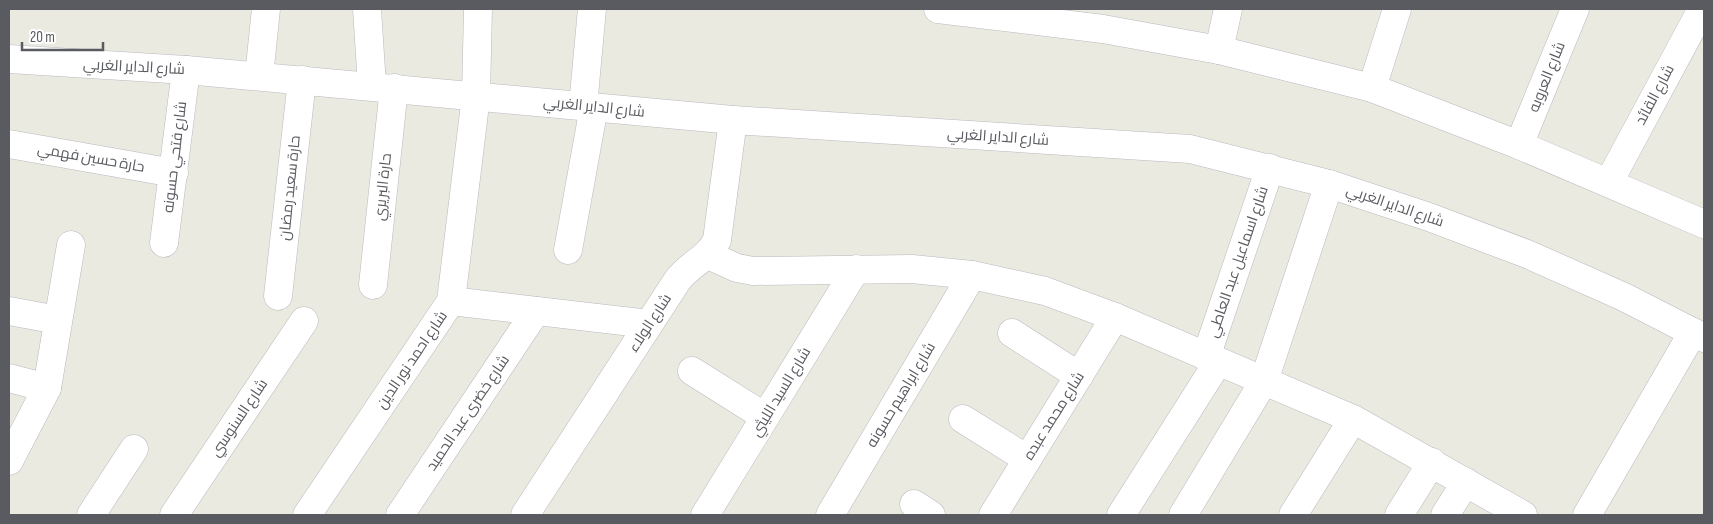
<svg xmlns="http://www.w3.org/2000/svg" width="1713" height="524" font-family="'Sofia Sans Condensed',Cairo,sans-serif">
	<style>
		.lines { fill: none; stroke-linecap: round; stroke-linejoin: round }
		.minor-casing { stroke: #b8b9be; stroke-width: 29 }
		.minor { stroke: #fff; stroke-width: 28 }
		.labels { text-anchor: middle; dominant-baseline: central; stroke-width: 4.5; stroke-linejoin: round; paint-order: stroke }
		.street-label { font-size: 15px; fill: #595b60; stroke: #fff }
	</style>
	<rect width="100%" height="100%" fill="#ebeae0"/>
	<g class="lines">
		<defs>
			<g id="minor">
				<polyline points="367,9 372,86"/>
				<polyline points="938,9 1103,29 1219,50 1372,88 1519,145 1704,224"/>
				<polyline points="1219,50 1228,9"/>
				<polyline points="9,59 186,70 733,120 1190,149 1329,184 1429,217 1527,254 1624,297 1704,338"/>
				<polyline points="259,76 266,9"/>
				<polyline points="1372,88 1397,9"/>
				<polyline points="583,106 592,9"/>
				<polyline points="9,144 174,173"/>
				<polyline points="1519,145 1575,9"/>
				<polyline points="1609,182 1702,9"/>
				<polyline points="164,243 186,70"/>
				<polyline points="568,250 594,107"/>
				<polyline points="708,255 737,268 753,271 912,269 972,275 1045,291 1115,317 1353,419 1523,515"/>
				<polyline points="373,285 394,88"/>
				<polyline points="278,296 302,80"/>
				<polyline points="451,301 649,324"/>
				<polyline points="9,311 58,320"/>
				<polyline points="1012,333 1079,376"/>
				<polyline points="1206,357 1270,168"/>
				<polyline points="692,371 765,417"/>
				<polyline points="9,378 47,388"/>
				<polyline points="963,419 1027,459"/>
				<polyline points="9,461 47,388 71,245"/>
				<polyline points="914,504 931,515"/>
				<polyline points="91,515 134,449"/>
				<polyline points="174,515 304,321"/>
				<polyline points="307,515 451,301 476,96 478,9"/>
				<polyline points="400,515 536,311"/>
				<path d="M525 515 677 281C689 264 708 259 717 240L733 120"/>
				<polyline points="705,515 856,269"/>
				<polyline points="830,515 972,275"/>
				<polyline points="993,515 1115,317"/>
				<polyline points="1121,515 1218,362"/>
				<polyline points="1183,515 1264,381 1329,184"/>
				<polyline points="1293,515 1353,419"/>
				<polyline points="1399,515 1432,462"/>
				<polyline points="1445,515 1466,482"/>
				<polyline points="1587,515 1693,332"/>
			</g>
		</defs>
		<!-- minor casing -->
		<use href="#minor" class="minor-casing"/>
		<!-- minor -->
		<use href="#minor" class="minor"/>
	</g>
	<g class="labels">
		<!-- street labels -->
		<g class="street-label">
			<text transform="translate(134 67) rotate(3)">شارع الداير الغربي</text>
			<text transform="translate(1547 77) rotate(-68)">شارع العروبه</text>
			<text transform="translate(1655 95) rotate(-62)">شارع القائد</text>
			<text transform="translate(594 107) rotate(6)">شارع الداير الغربي</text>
			<text transform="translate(998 137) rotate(4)">شارع الداير الغربي</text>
			<text transform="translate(175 157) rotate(-83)">شارع فتحي حسونه</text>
			<text transform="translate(91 158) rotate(10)">حارة حسين فهمي</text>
			<text transform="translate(383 187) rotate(-84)">حارة البريري</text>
			<text transform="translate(290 188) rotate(-84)">حارة سعيد رمضان</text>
			<text transform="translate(1395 206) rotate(19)">شارع الداير الغربي</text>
			<text transform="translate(1238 262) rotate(-71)">شارع اسماعيل عبد العاطي</text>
			<text transform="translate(650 323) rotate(-57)">شارع الولاء</text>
			<text transform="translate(412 360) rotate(-56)">شارع احمد نور الدين</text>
			<text transform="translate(781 392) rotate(-59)">شارع السيد الليثي</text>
			<text transform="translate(901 395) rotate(-59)">شارع ابراهيم حسونه</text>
			<text transform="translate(468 413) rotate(-56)">شارع خضرى عبد الحميد</text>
			<text transform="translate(1054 416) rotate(-58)">شارع محمد عبده</text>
			<text transform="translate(239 418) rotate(-56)">شارع السنوسي</text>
		</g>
	</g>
	<!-- border -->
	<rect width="1713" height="524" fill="none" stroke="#595b60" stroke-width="20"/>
	<!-- scale -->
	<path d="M22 42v8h81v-8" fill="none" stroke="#595b60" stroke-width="2.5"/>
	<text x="30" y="42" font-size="15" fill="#595b60" stroke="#ffffff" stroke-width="4" paint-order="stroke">20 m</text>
</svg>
